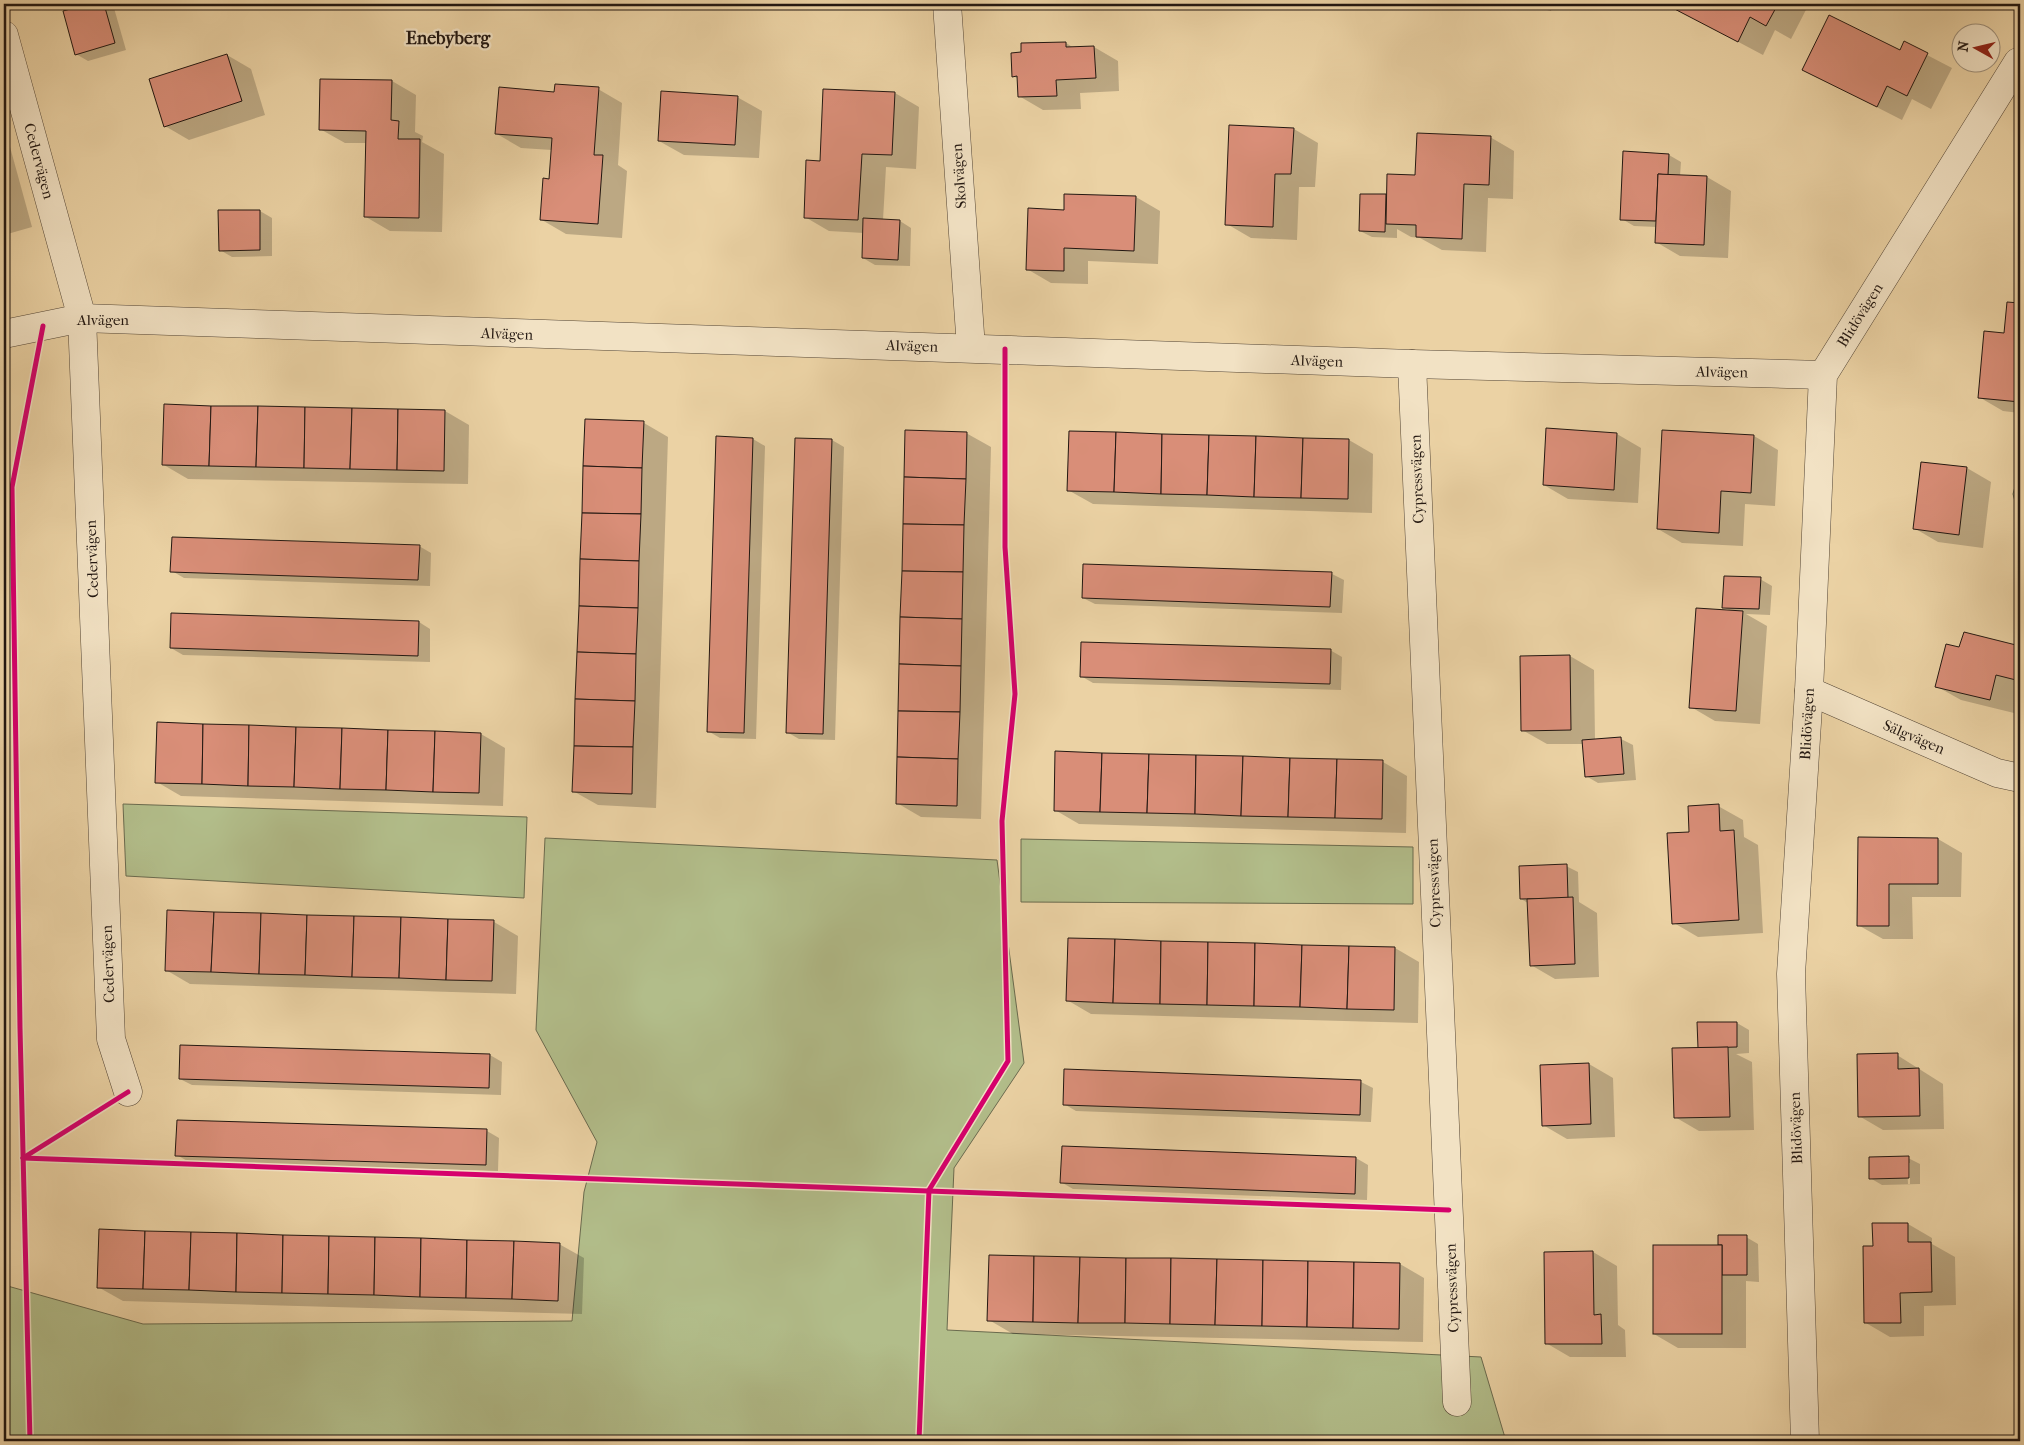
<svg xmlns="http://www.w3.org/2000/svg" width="2024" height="1445" font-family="'IM FELL French Canon',serif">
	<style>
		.green { fill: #b2bd8a; stroke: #6a6a4e }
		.shadow { fill: #0003; fill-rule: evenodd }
		.building { fill: #d98e78; stroke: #221711 }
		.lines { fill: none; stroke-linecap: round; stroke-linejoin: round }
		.minor-casing { stroke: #544636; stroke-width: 29 }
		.minor { stroke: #f2e2c4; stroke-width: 28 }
		.cycleway-casing { stroke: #f2e2c4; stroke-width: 8 }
		.cycleway { stroke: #d6006c; stroke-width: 5 }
		.labels { text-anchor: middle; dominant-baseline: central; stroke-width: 4.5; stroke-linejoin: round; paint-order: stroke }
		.street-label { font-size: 15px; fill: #221711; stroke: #f2e2c4 }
		.quarter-label { font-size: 18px; font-weight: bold; fill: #221711; stroke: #f2e2c4 }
	</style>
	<rect width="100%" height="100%" fill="#ebd2a4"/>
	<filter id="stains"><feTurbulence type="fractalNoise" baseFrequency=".004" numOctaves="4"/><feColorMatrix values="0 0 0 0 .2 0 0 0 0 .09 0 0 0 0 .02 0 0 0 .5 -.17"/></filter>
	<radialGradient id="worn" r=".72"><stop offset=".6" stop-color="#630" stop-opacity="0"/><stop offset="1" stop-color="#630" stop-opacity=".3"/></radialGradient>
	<!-- green -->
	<g class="green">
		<polygon points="2020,468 2020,521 2013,494"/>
		<polygon points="123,804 527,817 524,898 126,876"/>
		<polygon points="545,838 997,860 1024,1063 954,1168 947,1330 1481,1357 1506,1441 4,1441 4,1285 143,1324 572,1321 584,1192 597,1142 536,1030"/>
		<polygon points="1021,839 1413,847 1413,904 1021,902"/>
	</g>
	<!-- shadow -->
	<g class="shadow">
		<polygon points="94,4 106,4 114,8 126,50 88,61 76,54 64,12"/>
		<polygon points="1523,4 1553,4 1551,11"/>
		<polygon points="1667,4 1809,4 1791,39 1775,30 1763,55"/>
		<polygon points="1066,43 1074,48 1094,47 1118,61 1119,91 1080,93 1081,109 1043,110 1019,96 1019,79 1013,76"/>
		<polygon points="1904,43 1952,68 1931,109 1912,99 1902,120 1804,70 1900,52"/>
		<polygon points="227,55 251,69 265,115 189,140 165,126"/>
		<polygon points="321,80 392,81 416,95 415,132 423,136 422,142 444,154 442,232 390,231 366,217 367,143 345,143 320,129"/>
		<polygon points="598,89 622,103 618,165 627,171 622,238 566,234 542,220 550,180 552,150 521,148 497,134 556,93"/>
		<polygon points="895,93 919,107 916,169 886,167 883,220 900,221 911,228 910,266 875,265 863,258 864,233 829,231 805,217 821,162"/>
		<polygon points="737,97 762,111 759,158 684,155 659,141"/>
		<polygon points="4,125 32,227 4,235"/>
		<polygon points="1294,129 1318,143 1315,187 1299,187 1297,240 1251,238 1227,224"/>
		<polygon points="1490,137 1514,151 1513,199 1488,198 1486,252 1442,250 1420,238 1411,237 1397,229 1397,238 1372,237 1360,231 1362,195 1388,197 1416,176"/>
		<polygon points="1669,155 1681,162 1680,176 1707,177 1731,191 1728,258 1680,256 1656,242 1657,227 1634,226 1622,219"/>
		<polygon points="1136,197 1160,211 1158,264 1088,261 1088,284 1051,283 1027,269 1065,211"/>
		<polygon points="260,211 272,218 272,256 232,257 220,250"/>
		<polygon points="2008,303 2020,304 2020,413 2003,411 1979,397 2005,335"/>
		<polygon points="445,411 469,425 468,484 188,479 164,465"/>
		<polygon points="644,423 668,437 656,808 598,805 573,791"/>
		<polygon points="1070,432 1349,440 1373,454 1372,513 1093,504 1068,490"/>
		<polygon points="1663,432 1754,436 1778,450 1775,506 1745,504 1743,546 1682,543 1658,529"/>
		<polygon points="966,433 991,447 981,819 921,817 897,803"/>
		<polygon points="1617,434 1641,448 1638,503 1568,499 1544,485"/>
		<polygon points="753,439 765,446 756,739 720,738 708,731"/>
		<polygon points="832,440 844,447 835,740 799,739 787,732"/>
		<polygon points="1967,468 1991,482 1983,548 1938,542 1914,528"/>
		<polygon points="419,546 431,553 430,586 184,578 172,571"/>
		<polygon points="1332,574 1344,580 1342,613 1095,604 1083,598"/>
		<polygon points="1760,579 1772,586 1770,615 1746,614 1767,626 1760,724 1715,721 1691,707 1731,611 1723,607"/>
		<polygon points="419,622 430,629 430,662 183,655 171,648"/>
		<polygon points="1964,633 2020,647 2020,688 2014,713 1961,700 1936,686 1960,649"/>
		<polygon points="1330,650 1342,657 1341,690 1093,683 1081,676"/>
		<polygon points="1570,656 1594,670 1595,740 1621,739 1633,745 1636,780 1598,783 1586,776 1584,744 1547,744 1522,730"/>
		<polygon points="481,734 505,748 503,806 181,796 157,782"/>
		<polygon points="1057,752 1383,762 1407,776 1406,833 1079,824 1055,810"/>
		<polygon points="1718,806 1743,820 1744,837 1758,845 1763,933 1698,937 1674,923 1691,833"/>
		<polygon points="1859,838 1938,839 1962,853 1961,897 1912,897 1913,939 1883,939 1858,925"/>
		<polygon points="1566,866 1578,872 1579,902 1597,913 1599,977 1555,979 1531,965 1528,903 1521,899"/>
		<polygon points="494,922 518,936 516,994 190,984 166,970"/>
		<polygon points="1069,940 1395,948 1419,962 1418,1023 1091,1014 1067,1000"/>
		<polygon points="1737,1023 1749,1030 1749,1053 1736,1054 1752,1062 1754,1130 1699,1131 1675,1117 1702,1049"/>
		<polygon points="490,1055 502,1062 501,1095 192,1085 180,1079"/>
		<polygon points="1897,1055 1943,1084 1944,1129 1883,1130 1859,1116"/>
		<polygon points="1589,1064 1613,1078 1615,1137 1567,1139 1543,1125"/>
		<polygon points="1361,1082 1373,1088 1371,1122 1076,1111 1064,1104"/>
		<polygon points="487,1131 499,1138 498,1171 189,1162 177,1155"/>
		<polygon points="1063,1147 1356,1158 1368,1165 1367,1200 1073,1189 1061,1182"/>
		<path d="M1908 1158 1920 1164V1184L1882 1185 1870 1178ZM1907 1163H1910V1184H1908Z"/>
		<polygon points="1908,1224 1932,1238 1932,1244 1955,1257 1956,1305 1924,1306 1924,1336 1890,1337 1866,1323 1874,1247"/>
		<polygon points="1746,1237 1758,1244 1759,1282 1746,1281 1746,1348 1678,1348 1654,1334 1719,1246"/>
		<polygon points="559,1244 584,1258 582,1314 123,1301 98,1287"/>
		<polygon points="1593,1252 1617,1266 1618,1325 1625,1330 1626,1357 1570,1357 1546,1343 1545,1253"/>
		<polygon points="1400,1264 1424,1278 1423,1342 1013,1334 989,1320"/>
	</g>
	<!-- building -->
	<g class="building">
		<polygon points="89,4 104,4 115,43 75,55 63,11"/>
		<polygon points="1665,4 1778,4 1766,26 1750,17 1738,42"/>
		<polygon points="1829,15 1900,50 1904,41 1928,53 1907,96 1887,86 1877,107 1802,70"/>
		<polygon points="1066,42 1066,47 1094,46 1096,78 1056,80 1057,96 1018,97 1017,76 1012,77 1011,53 1021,52 1021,43"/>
		<polygon points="227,54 242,101 164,127 149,79"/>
		<polygon points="320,79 392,80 391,120 399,121 398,139 420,139 419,218 364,217 366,131 319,130"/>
		<polygon points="555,84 599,87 594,155 603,155 598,224 540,220 543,178 549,179 552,138 495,134 499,87 554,92"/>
		<polygon points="823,89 895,92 892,155 862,154 858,220 804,218 806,160 820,161"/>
		<polygon points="661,91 738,96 735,145 658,141"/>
		<polygon points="1229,125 1294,128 1291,174 1275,174 1273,227 1225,225"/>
		<polygon points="1417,133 1491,136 1489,185 1464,184 1462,239 1416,237 1416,225 1386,224 1387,174 1415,175"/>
		<polygon points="1623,151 1669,154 1668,175 1658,174 1656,221 1620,220"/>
		<polygon points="1658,174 1707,176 1704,245 1655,243"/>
		<polygon points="1064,194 1136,196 1134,251 1064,248 1064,271 1026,270 1028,208 1064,210"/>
		<polygon points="1360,194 1386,194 1385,232 1359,231"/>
		<polygon points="218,210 260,210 260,250 219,251"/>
		<polygon points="863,218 900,220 898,260 862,258"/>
		<polygon points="2007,302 2020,303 2020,402 1978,398 1984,331 2004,333"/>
		<polygon points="164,404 211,406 209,466 162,465"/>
		<polygon points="211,406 258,406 256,467 209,466"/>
		<polygon points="258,406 305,407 304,468 256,467"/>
		<polygon points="305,407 352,408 350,469 304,468"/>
		<polygon points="352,408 398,409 397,470 350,469"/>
		<polygon points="398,409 445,410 444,471 397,470"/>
		<polygon points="585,419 644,421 642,468 583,466"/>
		<polygon points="1546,428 1617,433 1614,490 1543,485"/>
		<polygon points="905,430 967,432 966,479 904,477"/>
		<polygon points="1662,430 1754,435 1751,493 1721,491 1719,533 1657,529"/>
		<polygon points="1069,431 1116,432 1114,492 1067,491"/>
		<polygon points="1116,432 1162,434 1161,494 1114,492"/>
		<polygon points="1162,434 1209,435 1207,495 1161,494"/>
		<polygon points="1209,435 1256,436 1254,497 1207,495"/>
		<polygon points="716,436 753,438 744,733 707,732"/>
		<polygon points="1256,436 1303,438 1301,498 1254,497"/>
		<polygon points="795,438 832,439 823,734 786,733"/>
		<polygon points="1303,438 1349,439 1348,499 1301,498"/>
		<polygon points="1921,462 1967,467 1959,535 1913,529"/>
		<polygon points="583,466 642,468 641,514 582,513"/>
		<polygon points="904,477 966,479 964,525 903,524"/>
		<polygon points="582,513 641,514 639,561 580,559"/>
		<polygon points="903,524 964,525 963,572 902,571"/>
		<polygon points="172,537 420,545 418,580 170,572"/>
		<polygon points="580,559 639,561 638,608 579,606"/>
		<polygon points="1083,564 1332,572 1330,607 1082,598"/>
		<polygon points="902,571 963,572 962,619 900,617"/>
		<polygon points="1724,576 1761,577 1759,609 1722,608"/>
		<polygon points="579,606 638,608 636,654 577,652"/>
		<polygon points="1696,608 1743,611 1736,711 1689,708"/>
		<polygon points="171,613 419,621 418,656 170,648"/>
		<polygon points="900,617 962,619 961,666 899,664"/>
		<polygon points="1964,632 2020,646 2020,681 1996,675 1990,700 1935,687 1946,644 1959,647"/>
		<polygon points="1081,642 1331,649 1330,684 1080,677"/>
		<polygon points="577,652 636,654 635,701 575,699"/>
		<polygon points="1570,655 1571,730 1521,731 1520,656"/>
		<polygon points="899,664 961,666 960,712 898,711"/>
		<polygon points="575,699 635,701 633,747 574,746"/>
		<polygon points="898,711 960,712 958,759 897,757"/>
		<polygon points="157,722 203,724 202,784 155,783"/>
		<polygon points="203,724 249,725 248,786 202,784"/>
		<polygon points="249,725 296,727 294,787 248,786"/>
		<polygon points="296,727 342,728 340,789 294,787"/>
		<polygon points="342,728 388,730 386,790 340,789"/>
		<polygon points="388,730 435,731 433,792 386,790"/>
		<polygon points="435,731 481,733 479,793 433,792"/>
		<polygon points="1621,737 1624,774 1585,777 1582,740"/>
		<polygon points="574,746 633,747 632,794 572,792"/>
		<polygon points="1055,751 1102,753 1100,812 1054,811"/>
		<polygon points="1102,753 1149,754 1147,813 1100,812"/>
		<polygon points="1149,754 1196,755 1195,814 1147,813"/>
		<polygon points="1196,755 1243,756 1241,816 1195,814"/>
		<polygon points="1243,756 1290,758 1288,817 1241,816"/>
		<polygon points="897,757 958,759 957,806 896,804"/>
		<polygon points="1290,758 1337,759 1335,818 1288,817"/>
		<polygon points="1337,759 1383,760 1382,819 1335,818"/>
		<polygon points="1719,804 1720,831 1734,830 1739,920 1672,924 1667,833 1689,832 1688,806"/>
		<polygon points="1858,837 1938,838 1938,884 1889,884 1889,926 1857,926"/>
		<polygon points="1567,864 1568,898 1520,899 1519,866"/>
		<polygon points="1573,897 1575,964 1530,966 1527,899"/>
		<polygon points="167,910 214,912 211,972 165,971"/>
		<polygon points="214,912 261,913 259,974 211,972"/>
		<polygon points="261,913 307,915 305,975 259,974"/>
		<polygon points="307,915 354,916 352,977 305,975"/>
		<polygon points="354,916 401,917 399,978 352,977"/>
		<polygon points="401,917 448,919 446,980 399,978"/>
		<polygon points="448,919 494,920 492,981 446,980"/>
		<polygon points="1068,938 1115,939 1113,1003 1066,1001"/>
		<polygon points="1115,939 1161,941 1160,1004 1113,1003"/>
		<polygon points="1161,941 1208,942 1207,1005 1160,1004"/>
		<polygon points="1208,942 1255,943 1254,1006 1207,1005"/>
		<polygon points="1255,943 1302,945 1300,1007 1254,1006"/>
		<polygon points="1302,945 1349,946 1347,1009 1300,1007"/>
		<polygon points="1349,946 1395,947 1394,1010 1347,1009"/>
		<polygon points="1697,1022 1737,1022 1737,1047 1698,1048"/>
		<polygon points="180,1045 490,1054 489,1088 179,1079"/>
		<polygon points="1728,1047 1730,1117 1674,1118 1672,1048"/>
		<polygon points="1898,1053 1898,1069 1919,1068 1920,1116 1858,1117 1857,1054"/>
		<polygon points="1589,1063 1591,1124 1542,1126 1540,1065"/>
		<polygon points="1064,1069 1361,1080 1360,1115 1063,1105"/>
		<polygon points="2019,1069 2020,1069 2020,1123 2017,1123"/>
		<polygon points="177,1120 487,1129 486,1165 175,1156"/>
		<polygon points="1062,1146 1356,1157 1355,1194 1060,1183"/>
		<polygon points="1909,1156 1909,1178 1869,1179 1869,1157"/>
		<polygon points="1872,1223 1908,1223 1908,1242 1931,1242 1932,1292 1900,1293 1901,1323 1864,1323 1863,1246 1873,1246"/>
		<polygon points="99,1229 145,1231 143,1289 97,1288"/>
		<polygon points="145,1231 191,1232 189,1290 143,1289"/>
		<polygon points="191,1232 237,1233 236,1292 189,1290"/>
		<polygon points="237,1233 283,1235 282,1293 236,1292"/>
		<polygon points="283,1235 329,1236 328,1294 282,1293"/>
		<polygon points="1718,1235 1747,1235 1747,1275 1722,1275 1722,1245 1718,1245"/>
		<polygon points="329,1236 375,1237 374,1295 328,1294"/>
		<polygon points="375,1237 421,1238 420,1297 374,1295"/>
		<polygon points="421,1238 467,1240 466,1298 420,1297"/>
		<polygon points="467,1240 514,1241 512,1299 466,1298"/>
		<polygon points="2019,1240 2020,1240 2020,1291"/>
		<polygon points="514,1241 560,1243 558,1301 512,1299"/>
		<rect x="1653" y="1245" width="69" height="89"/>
		<polygon points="1593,1251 1594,1315 1601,1314 1602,1344 1545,1344 1544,1252"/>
		<polygon points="989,1255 1034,1256 1033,1322 987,1321"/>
		<polygon points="1034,1256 1080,1257 1078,1323 1033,1322"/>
		<polygon points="1080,1257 1126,1258 1125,1323 1078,1323"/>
		<polygon points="1126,1258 1171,1258 1170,1324 1125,1323"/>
		<polygon points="1171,1258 1217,1259 1215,1325 1170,1324"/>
		<polygon points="1217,1259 1263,1260 1262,1326 1215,1325"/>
		<polygon points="1263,1260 1308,1261 1307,1327 1262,1326"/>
		<polygon points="1308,1261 1354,1262 1353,1328 1307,1327"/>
		<polygon points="1354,1262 1400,1263 1399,1329 1353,1328"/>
	</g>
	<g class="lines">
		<defs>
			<g id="minor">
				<polyline points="947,4 971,348"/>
				<polyline points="4,35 82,318 111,1039 128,1092"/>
				<polyline points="4,334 82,318 1412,364 1823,375"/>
				<polyline points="1412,364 1457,1402"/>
				<polyline points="1809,691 1997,773 2020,778"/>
				<polyline points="1805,1441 1791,974 1809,691 1823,375 2018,62"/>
			</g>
		</defs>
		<!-- minor casing -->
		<use href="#minor" class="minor-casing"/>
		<!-- minor -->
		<use href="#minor" class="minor"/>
		<defs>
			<g id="cycleway">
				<polyline points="23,1158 1449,1210"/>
				<polyline points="23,1158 128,1092"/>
				<polyline points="30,1441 20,1028 12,487 43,326"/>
				<polyline points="919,1441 929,1190 1008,1061 1002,821 1015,694 1005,547 1005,349"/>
			</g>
		</defs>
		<!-- cycleway casing -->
		<use href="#cycleway" class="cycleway-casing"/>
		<!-- cycleway -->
		<use href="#cycleway" class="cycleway"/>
	</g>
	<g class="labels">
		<!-- street labels -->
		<g class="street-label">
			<text transform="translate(39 161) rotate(75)">Cedervägen</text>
			<text transform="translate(959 176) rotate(-94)">Skolvägen</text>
			<text transform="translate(1860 315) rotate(-58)">Blidövägen</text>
			<text x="103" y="320">Alvägen</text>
			<text transform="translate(507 334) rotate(2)">Alvägen</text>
			<text transform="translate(912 346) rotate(2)">Alvägen</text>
			<text transform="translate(1317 361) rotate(2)">Alvägen</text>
			<text transform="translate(1722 372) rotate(1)">Alvägen</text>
			<text transform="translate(1417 479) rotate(-92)">Cypressvägen</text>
			<text transform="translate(92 559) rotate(-92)">Cedervägen</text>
			<text transform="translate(1807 724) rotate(-87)">Blidövägen</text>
			<text transform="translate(1914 737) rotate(23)">Sälgvägen</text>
			<text transform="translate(1434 883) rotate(-92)">Cypressvägen</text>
			<text transform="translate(108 964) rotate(-92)">Cedervägen</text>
			<text transform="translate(1796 1128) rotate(-92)">Blidövägen</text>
			<text transform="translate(1452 1288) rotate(-92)">Cypressvägen</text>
		</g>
		<!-- quarter labels -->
		<g class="quarter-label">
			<text x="448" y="38">Enebyberg</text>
		</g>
	</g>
	<!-- margin -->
	<rect width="2024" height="1445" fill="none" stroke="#ebd2a4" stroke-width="20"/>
	<rect x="5" y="5" width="2014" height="1435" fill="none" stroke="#221711" stroke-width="2.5"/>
	<rect x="10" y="10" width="2004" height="1425" fill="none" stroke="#221711"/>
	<!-- north arrow -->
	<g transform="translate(1976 48) rotate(278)"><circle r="24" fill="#f2e2c4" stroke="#9f917c"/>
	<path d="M0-4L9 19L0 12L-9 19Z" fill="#8f2418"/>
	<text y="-8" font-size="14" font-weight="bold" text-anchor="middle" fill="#221711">N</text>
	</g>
	<rect width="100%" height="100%" filter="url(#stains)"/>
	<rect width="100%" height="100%" fill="url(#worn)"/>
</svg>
